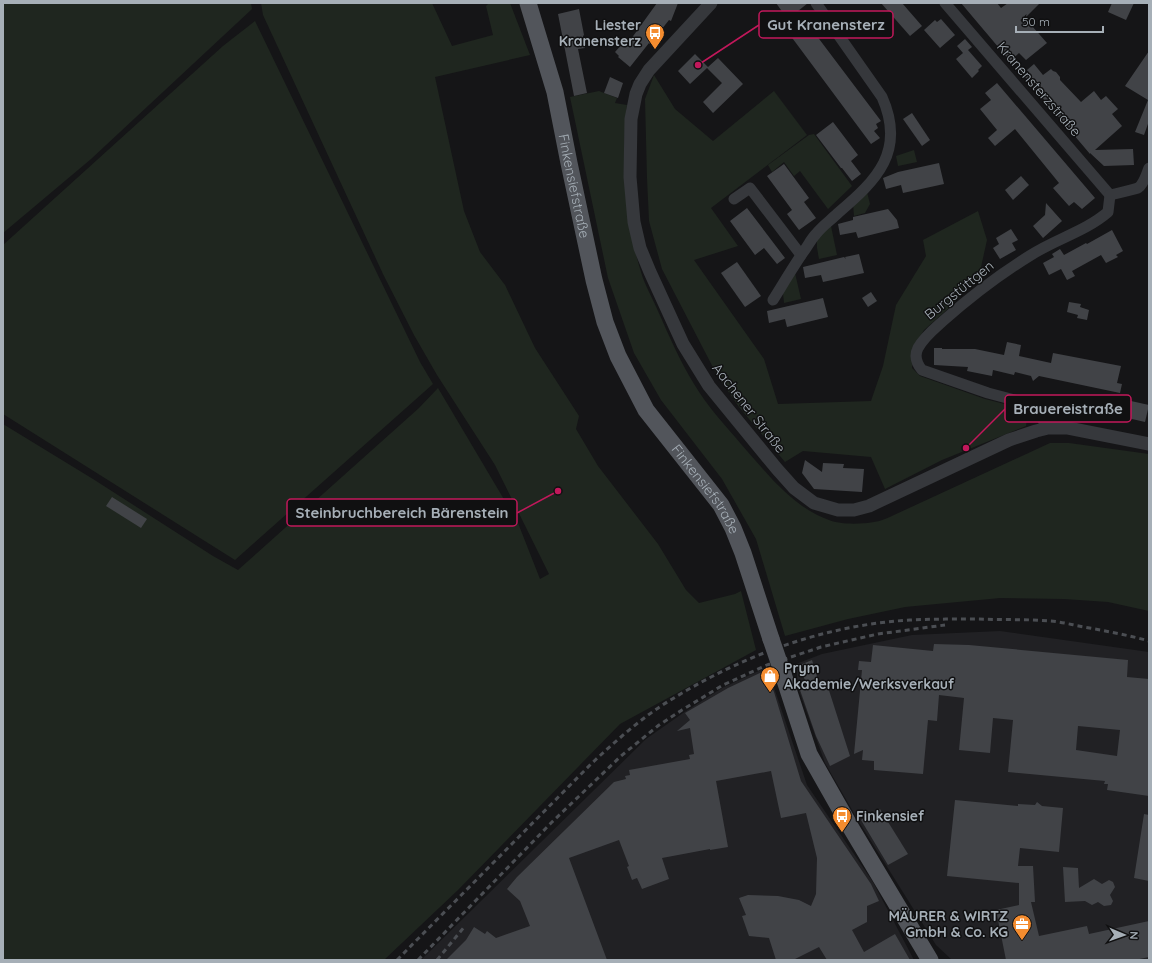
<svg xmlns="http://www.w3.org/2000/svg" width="1152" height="963" font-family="Quicksand,sans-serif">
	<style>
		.built { fill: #212124 }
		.green { fill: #1f261f }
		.building { fill: #414347; fill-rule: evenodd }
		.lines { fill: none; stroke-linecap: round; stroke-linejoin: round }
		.minor { stroke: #36383c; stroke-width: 11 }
		.tertiary { stroke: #36383c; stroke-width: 13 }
		.primary { stroke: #52555b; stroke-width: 17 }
		.rail { stroke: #4b4e53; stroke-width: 3; stroke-dasharray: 5 4; stroke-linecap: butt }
		.primary-bridge { stroke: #52555b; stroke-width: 17 }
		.labels { text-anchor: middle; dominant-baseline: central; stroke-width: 3; stroke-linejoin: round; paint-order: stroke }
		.poi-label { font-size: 14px; font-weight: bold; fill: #a6afb7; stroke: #101011; text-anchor: end }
		.street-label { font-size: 14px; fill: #a6afb7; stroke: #101011 }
		.leader { fill: none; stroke: #c2185b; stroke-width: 1.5 }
		.callout-dot { fill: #c2185b; stroke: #101011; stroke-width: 1.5 }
		.callout { fill: #101011; stroke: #c2185b; stroke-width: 1.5 }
		.callout-label { font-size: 15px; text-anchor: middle; font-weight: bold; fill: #a6afb7 }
	</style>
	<rect width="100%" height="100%" fill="#151517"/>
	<!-- built -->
	<g class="built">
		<polygon points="1000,631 1149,652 1149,960 952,960 936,945 859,822 825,763 798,688 796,664 822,654 912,635"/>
		<polygon points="767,667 807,785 873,882 914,960 421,960 646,739 683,713 722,688"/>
	</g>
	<!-- green -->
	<g class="green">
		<polygon points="3,3 251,3 252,9 91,159 3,233"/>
		<polygon points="261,3 432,3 452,46 493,35 486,6 489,3 510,3 530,55 435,77 464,211 480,252 505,285 535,348 579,416 576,429 598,466 658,544 686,590 699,603 735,594 741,591 756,650 620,724 458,890 384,960 3,960 3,424 93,479 213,556 238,570 419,408 438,388 518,523 540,579 549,574 495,465 437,375 414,335 383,274 263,15"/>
		<polygon points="255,21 420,362 433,384 235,560 3,414 3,245 223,46"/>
		<polygon points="654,75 675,109 713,141 774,91 807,135 711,208 738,246 694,260 764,359 778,404 871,401 883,366 896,305 926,256 923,240 978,211 987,240 979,276 949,308 924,330 914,346 912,368 920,376 985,399 1028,410 1026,426 942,460 885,489 871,457 803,451 785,462 739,407 718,377 662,269 649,221 647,178 645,99"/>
		<path d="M599 91 617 98 615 103 627 105C621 163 624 217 641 272 645 286 653 299 658 311 669 336 680 361 694 384 707 406 725 425 741 444 766 472 792 507 829 520 841 525 862 524 874 522 881 521 888 518 894 515L1050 443H1069L1149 454V611L1108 602 1064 599 1000 598 905 607 848 619 785 636 756 539 722 479 661 400 634 353 608 278 570 97Z"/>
		<polygon points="814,134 852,186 828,209 800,171 794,176 784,162 772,172 768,165 809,135"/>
		<polygon points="914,150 917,162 898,166 896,156"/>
		<polygon points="867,192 870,204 865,213 854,216 853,204"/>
		<polygon points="831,226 837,255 819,259 817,248 817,238"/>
		<polygon points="795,273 801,299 784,303 783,293"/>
	</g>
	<!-- building -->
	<g class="building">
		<polygon points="657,3 678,3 671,21 669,20 650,44 649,43 630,67 618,57 619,56 615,52 624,42 625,43 629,38 631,39"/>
		<polygon points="776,3 808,3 798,11 881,121 876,124 878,128 874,131 880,138 871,144 790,35 796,31"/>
		<polygon points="881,3 902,3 922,26 910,36"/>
		<polygon points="961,3 997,3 1001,8 1008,3 1040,3 1025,18 1047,43 1026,60 1019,53 1010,61"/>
		<polygon points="1112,3 1134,3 1126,20 1108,12"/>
		<polygon points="579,9 584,35 583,36 585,48 578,49 587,93 574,96 558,14"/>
		<polygon points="941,19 955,35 940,48 924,30 935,20 937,22"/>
		<polygon points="965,39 972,47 968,50 982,66 978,70 979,71 972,78 956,59 963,53 957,46"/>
		<polygon points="1149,51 1149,121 1144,135 1135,132 1148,100 1125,86"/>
		<polygon points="695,54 708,67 718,58 743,84 713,113 703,102 722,83 707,68 690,84 678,71"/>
		<polygon points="1034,64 1043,75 1051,69 1053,71 1056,72 1060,77 1060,80 1081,102 1094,91 1101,100 1106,96 1118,109 1112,114 1122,126 1095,150 1133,149 1134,165 1104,166 1090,153 1090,154 1024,76 1029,73 1027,70"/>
		<polygon points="610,77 623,83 618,98 604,93"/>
		<polygon points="997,83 1095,198 1082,209 1074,202 1069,206 1053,188 1059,183 1015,129 995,146 988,138 997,130 980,109 991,100 985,93"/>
		<polygon points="912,113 930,140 922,146 903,119"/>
		<polygon points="833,122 858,155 851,161 861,174 852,181 842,168 841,168 816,135"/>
		<polygon points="939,163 944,184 903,193 901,185 886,189 883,178 898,172"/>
		<polygon points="784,164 809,198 804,202 816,218 799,230 787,214 792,210 767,176"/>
		<polygon points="1021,176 1029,185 1013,200 1005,190"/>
		<polygon points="1046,203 1062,221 1043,238 1033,226 1045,215"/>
		<polygon points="747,208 785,258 777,264 764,248 755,255 730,221"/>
		<polygon points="888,209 897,220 899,228 858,238 856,232 840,235 838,224 853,220 853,217"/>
		<polygon points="1011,229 1018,240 1012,243 1016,250 1000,259 993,248 999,244 996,238"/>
		<polygon points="1112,230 1123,251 1116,255 1118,257 1106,263 1101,255 1072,271 1075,276 1067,280 1061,269 1049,275 1043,263 1054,257 1052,254 1060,249 1064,255 1086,243 1087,244"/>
		<polygon points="859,254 864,273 823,282 821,275 805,278 803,267 844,257 846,259 845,257"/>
		<polygon points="737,262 761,296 745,307 721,273"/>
		<polygon points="871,292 877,301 868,307 862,298"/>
		<polygon points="823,298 828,317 787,327 785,319 769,323 767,311"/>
		<polygon points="1069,302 1081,304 1080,307 1089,310 1087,320 1077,318 1078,315 1067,312"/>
		<polygon points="1007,342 1021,345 1019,356 1051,363 1053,353 1121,366 1117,383 1122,384 1120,393 1039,376 1033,381 1031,376 1015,372 1014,375 993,370 992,376 967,371 968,367 934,365 934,348 942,348 942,349 975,349 1004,355"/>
		<polygon points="1122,399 1149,405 1145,422 1119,416"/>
		<polygon points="805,460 822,472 823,463 844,464 843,468 864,469 862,492 814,489 802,473"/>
		<polygon points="112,497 147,519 141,528 106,506"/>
		<path d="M934 644 969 645 1128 660 1127 677 1149 679V796L1107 790 1108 784H1104L1105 781 1008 772 1013 720 993 718 990 753 959 750 964 698 939 695 937 721 928 720 923 774 874 770V761L862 760 863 750 854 754 862 670H858L859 661 871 662 873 645 933 651ZM1078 726 1120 730 1117 756 1076 750Z"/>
		<polygon points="812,660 819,683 826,681 850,756 830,766 816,736 800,690 807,687 800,665"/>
		<polygon points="762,672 766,680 768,679 774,692 801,781 871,884 879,901 867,906 867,922 852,930 864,952 895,934 910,960 827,960 819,947 793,960 776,960 769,938 749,936 742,916 746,915 739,898 748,895 778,896 799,900 811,906 816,894 817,858 806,813 781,818 771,771 716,781 728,847 710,850 710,849 662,858 669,879 642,889 637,878 632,880 627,867 629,866 619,840 569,858 607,960 446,960 466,940 474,927 485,934 487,931 496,938 530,926 520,901 507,889 517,877 614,782 626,779 625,776 630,775 629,770 690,759 689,755 694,754 690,728 677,731 690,720 685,713 728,688"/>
		<polygon points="955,800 1018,806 1018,804 1035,805 1037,802 1042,806 1063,808 1059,852 1020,848 1018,866 1033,866 1035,902 1031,902 1039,936 1087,926 1089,934 1149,921 1149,957 1135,960 1006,960 996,910 1019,905 1019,883 947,876"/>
		<polygon points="880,809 908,854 888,865 861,820"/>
		<polygon points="1144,814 1149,815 1149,881 1134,878"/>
		<polygon points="1063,867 1078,868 1079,888 1094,879 1102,884 1109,880 1113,882 1115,887 1110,895 1113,901 1111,905 1104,906 1098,902 1092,905 1085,901 1065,902"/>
	</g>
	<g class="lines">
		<!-- minor -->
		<g class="minor">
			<polyline points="945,3 1110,195"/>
			<polyline points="734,199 750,188 801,255"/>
			<path d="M773 300C783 284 793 267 804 251 808 246 811 239 816 234 822 226 831 220 838 213 877 180 906 151 882 97L816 3"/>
			<path d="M1048 428 1041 417 1035 410 1018 401 988 393 922 370C917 364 914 356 918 348 924 337 934 329 943 321 970 297 1000 274 1031 255 1056 239 1086 231 1108 212L1110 195C1115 194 1135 189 1138 188 1144 184 1146 175 1149 168"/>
		</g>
		<!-- tertiary -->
		<polyline class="tertiary" points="711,3 649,70 640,84 636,94 631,119 630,177 634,222 640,248 650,272 683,344 709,386 777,469 794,488 814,503 838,510 854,510 869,506 1009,440 1036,431 1048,428 1068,428 1149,444"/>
		<!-- primary -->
		<g class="primary">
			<path id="s1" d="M528 3 555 92 569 163 594 280 605 322 618 356 646 410 721 505 733 528 743 553 771 639"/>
			<polyline points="783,674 809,754 851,828 930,960"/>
		</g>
		<!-- rail -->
		<g class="rail">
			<path d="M397 960 592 763C616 741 641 718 669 701 741 656 824 625 910 620 932 619 954 619 976 619 1001 620 1027 619 1051 621 1062 622 1073 625 1084 627 1106 631 1128 635 1149 641"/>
			<polyline points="418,960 551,823 621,756 659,725 682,710 723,685 767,665 821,647 878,634 945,625"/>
			<polyline points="437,960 465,926"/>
		</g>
		<!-- primary-bridge -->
		<polyline class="primary-bridge" points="771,639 783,674"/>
	</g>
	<!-- icons -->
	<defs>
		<symbol id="bus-pin" viewBox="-11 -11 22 30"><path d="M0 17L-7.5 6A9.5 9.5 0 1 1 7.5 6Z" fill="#f48c2f" stroke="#101011"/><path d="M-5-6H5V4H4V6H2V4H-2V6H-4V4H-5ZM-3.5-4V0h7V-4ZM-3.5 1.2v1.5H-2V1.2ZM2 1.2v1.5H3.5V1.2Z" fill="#fff"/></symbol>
		<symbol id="shop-pin" viewBox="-11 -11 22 30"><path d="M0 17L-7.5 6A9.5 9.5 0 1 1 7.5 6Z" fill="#f48c2f" stroke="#101011"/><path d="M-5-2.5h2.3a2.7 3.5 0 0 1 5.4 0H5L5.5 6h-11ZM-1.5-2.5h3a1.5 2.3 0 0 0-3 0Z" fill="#fff"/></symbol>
		<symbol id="office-pin" viewBox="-11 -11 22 30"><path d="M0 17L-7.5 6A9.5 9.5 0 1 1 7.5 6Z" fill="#f48c2f" stroke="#101011"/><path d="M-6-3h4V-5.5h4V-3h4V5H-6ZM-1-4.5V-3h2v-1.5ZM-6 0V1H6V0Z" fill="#fff"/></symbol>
	</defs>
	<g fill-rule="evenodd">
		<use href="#bus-pin" x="644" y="22" width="22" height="30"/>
		<use href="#shop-pin" x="759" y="665" width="22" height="30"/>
		<use href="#bus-pin" x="831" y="805" width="22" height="30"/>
		<use href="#office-pin" x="1011" y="913" width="22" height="30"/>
	</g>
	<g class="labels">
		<!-- poi labels -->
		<g class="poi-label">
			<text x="641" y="25">Liester<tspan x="641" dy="16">Kranensterz</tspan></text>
			<text x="784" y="668" text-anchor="start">Prym<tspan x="784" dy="16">Akademie/Werksverkauf</tspan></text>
			<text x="856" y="816" text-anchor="start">Finkensief</text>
			<text x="1008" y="916">MÄURER &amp; WIRTZ<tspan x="1008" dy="16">GmbH &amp; Co. KG</tspan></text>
		</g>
		<!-- street labels -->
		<g class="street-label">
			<text transform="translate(1039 89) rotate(49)">Kranensterzstraße</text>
			<text stroke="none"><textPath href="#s1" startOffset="189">Finkensiefstraße</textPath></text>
			<text transform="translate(959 290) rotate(-39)">Burgstüttgen</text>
			<text transform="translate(749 408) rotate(52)">Aachener Straße</text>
			<text stroke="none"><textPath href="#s1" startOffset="525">Finkensiefstraße</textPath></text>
		</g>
	</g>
	<!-- callouts -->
	<path class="leader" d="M698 65L759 25M966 448L1005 409M558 491L517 513"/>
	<g class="callout-dot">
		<circle cx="698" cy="65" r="4"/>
		<circle cx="966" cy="448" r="4"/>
		<circle cx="558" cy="491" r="4"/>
	</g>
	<g class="callout">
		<rect x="759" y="11" width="134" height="27" rx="4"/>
		<rect x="1005" y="395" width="126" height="27" rx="4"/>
		<rect x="287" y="499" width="230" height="27" rx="4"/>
	</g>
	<g class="callout-label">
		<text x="826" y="30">Gut Kranensterz</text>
		<text x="1068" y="414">Brauereistraße</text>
		<text x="402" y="518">Steinbruchbereich Bärenstein</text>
	</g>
	<!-- border -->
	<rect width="1152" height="963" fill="none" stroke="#a6afb7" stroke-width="8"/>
	<!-- north arrow -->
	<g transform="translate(1124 935) rotate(92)" stroke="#101011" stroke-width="3" paint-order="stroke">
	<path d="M0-3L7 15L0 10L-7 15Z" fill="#a6afb7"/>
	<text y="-6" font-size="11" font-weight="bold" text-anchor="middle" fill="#a6afb7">N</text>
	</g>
	<!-- scale -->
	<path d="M1016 26v6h87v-6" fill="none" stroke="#a6afb7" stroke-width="2"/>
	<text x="1022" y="26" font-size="12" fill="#a6afb7" stroke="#101011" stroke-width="3" paint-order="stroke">50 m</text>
</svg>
